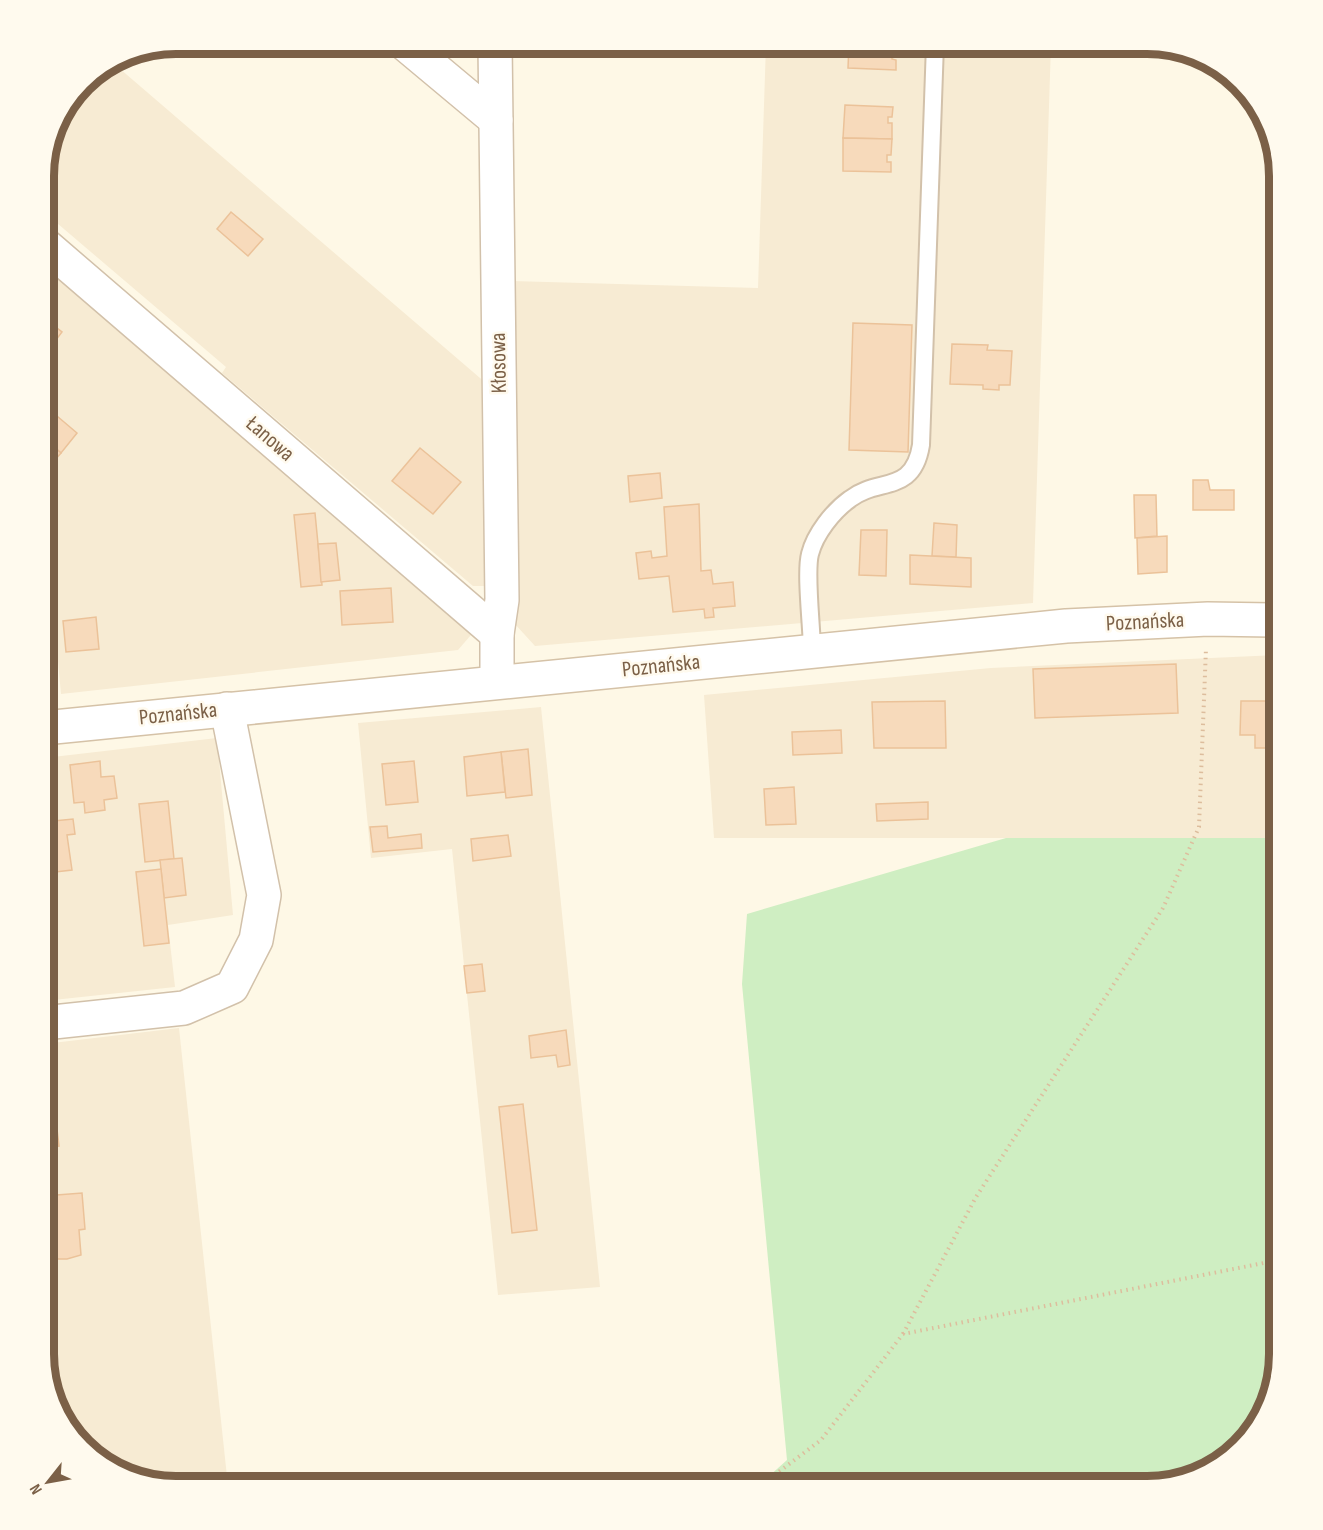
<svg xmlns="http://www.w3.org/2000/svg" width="1323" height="1530" font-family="'Sofia Sans Condensed',sans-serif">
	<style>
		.residential { fill: #f7ebd3 }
		.green { fill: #cfeec2 }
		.building { fill: #f7dabb; stroke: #ebc299; stroke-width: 1.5 }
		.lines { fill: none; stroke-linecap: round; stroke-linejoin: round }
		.lane-casing { stroke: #d2c1aa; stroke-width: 20 }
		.street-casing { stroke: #d2c1aa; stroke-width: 36 }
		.secondary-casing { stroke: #d5c2a7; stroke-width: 36 }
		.path { stroke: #ddbd9d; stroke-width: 4; stroke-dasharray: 1.5 4.5; stroke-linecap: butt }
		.lane { stroke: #fff; stroke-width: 16 }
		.street { stroke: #fff; stroke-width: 33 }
		.secondary { stroke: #fff; stroke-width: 33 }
		.labels { text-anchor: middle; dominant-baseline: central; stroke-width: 5; stroke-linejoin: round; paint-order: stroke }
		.street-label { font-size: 22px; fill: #7b6047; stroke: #fffaee }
		.rim { fill: none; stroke: #7b6047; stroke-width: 8 }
	</style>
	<rect width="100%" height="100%" fill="#fef8e6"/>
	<!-- residential -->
	<g class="residential">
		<polygon points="766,44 1051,44 1033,603 535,646 514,623 512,281 758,288"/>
		<polygon points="112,62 487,384 488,586 473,586 222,373 226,367 44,212 44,167 57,117 88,76"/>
		<polygon points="44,259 477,628 458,650 61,694 55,629 44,618"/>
		<polygon points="1279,655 1279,838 714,838 704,695 991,668"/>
		<polygon points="541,707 600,1287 498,1295 452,849 371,858 358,723"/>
		<polygon points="217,738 233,915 168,925 175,987 44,1001 44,758"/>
		<polygon points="179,1028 228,1486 175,1486 117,1473 71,1435 44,1355 44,1044"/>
	</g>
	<!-- green -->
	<polygon class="green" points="1006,838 1279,838 1279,1355 1266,1413 1228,1459 1148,1486 758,1486 787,1460 742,984 747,914"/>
	<!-- building -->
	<g class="building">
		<polygon points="849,44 897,44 897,53 892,53 892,59 896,60 896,70 848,68"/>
		<polygon points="845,105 893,107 892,117 888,117 888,123 892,123 892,139 843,138"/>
		<polygon points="843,138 892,139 891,155 887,155 887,162 891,162 891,172 843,171"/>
		<polygon points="231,212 263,239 248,256 217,229"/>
		<polygon points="44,312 51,318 48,321 62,332 44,356"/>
		<polygon points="853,323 912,325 908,452 849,450"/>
		<polygon points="952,344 988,345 987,350 1012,351 1010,385 999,385 999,390 983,389 983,385 950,384"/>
		<polygon points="44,405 77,433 61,453 44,438"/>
		<polygon points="44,438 61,453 46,470 44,467"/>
		<polygon points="420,448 461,482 433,514 392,481"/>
		<polygon points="660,473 662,498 630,502 628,476"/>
		<polygon points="1193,480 1208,480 1210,490 1234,490 1234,510 1193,510"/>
		<polygon points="1134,495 1156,495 1157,536 1135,538"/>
		<polygon points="699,504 701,571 711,570 713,584 733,582 735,606 713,608 714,617 705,618 704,609 673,612 669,576 639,579 636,553 651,551 652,558 667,556 664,507"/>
		<polygon points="315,513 322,585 301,587 294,515"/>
		<polygon points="934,523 957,525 956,557 932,556"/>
		<polygon points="861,530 887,530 886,576 859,575"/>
		<polygon points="1167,536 1167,572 1138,574 1137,538"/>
		<polygon points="336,543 340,580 321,582 318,544"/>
		<polygon points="910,555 971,558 971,587 910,584"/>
		<polygon points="391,588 393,622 342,625 340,591"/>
		<polygon points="96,617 99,649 66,652 63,621"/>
		<polygon points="1176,664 1178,713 1035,718 1033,669"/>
		<polygon points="945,701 946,748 874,748 872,702"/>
		<polygon points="1241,701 1277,701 1277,733 1271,733 1271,748 1255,748 1255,735 1240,735"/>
		<polygon points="841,730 842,753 793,755 792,732"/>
		<polygon points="528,749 532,795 506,798 501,752"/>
		<polygon points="501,752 505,792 467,796 464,757"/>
		<polygon points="100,761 101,777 114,776 117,798 104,800 105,810 85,813 84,802 74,803 70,765"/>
		<polygon points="414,761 418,802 386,805 382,764"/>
		<polygon points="794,787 796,824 766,825 764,789"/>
		<polygon points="168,801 174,859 145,862 139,804"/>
		<polygon points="928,802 928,819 877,821 876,804"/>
		<polygon points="73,819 75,834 67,835 72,870 47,873 44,822"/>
		<polygon points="387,826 388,838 421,834 422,848 373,852 370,827"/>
		<polygon points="508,835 511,856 473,861 471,839"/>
		<polygon points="182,858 186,895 164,898 160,860"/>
		<polygon points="161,869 169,943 144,946 136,872"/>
		<polygon points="482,964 485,991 467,993 464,966"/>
		<polygon points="566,1030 570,1065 558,1067 556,1055 531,1058 529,1036"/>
		<polygon points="523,1104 537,1230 512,1233 499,1107"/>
		<polygon points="55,1112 59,1146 44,1148 44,1113"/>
		<polygon points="82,1193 85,1229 79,1230 81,1255 67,1259 44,1259 44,1196"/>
	</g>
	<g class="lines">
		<defs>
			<path id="lane" d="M812 651C812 628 805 573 810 554 815 534 833 511 850 499 878 477 913 495 921 445L935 44"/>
			<g id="street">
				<polyline points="405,44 496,120"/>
				<polyline points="495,44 502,600 497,634 497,682"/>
				<polyline points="44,244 497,634"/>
				<polyline points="44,1023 184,1008 232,987 256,940 264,895 227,709"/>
			</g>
			<polyline id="secondary" points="44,728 1066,626 1208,619 1279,620"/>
		</defs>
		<!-- lane casing -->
		<use href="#lane" class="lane-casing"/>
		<!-- street casing -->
		<use href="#street" class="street-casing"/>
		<!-- secondary casing -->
		<use href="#secondary" class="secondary-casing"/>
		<!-- path -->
		<g class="path">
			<polyline points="903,1334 976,1197 1163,908 1199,827 1206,648"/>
			<polyline points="760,1486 821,1440 903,1334 1279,1260"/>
		</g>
		<!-- lane -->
		<use href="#lane" class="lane"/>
		<!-- street -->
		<use href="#street" class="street"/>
		<!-- secondary -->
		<use href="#secondary" class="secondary"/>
	</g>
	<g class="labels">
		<!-- street labels -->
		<g class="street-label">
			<text transform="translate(499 363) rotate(-91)">Kłosowa</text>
			<text transform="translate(270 439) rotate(41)">Łanowa</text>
			<text transform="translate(1145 622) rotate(-3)">Poznańska</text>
			<text transform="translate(661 666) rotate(-6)">Poznańska</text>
			<text transform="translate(178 714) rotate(-6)">Poznańska</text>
		</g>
	</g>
	<!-- crop -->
	<path d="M0 0H1323V1530H0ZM176 54H1147A122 122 0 0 1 1269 176V1354A122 122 0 0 1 1147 1476H176A122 122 0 0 1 54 1354V176A122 122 0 0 1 176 54Z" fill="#fffaee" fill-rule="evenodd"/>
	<path class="rim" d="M176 54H1147A122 122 0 0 1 1269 176V1354A122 122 0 0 1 1147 1476H176A122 122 0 0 1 54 1354V176A122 122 0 0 1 176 54Z"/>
	<!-- north arrow -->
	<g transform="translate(48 1482) rotate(239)" stroke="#fffaee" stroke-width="4.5" paint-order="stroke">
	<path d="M0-4.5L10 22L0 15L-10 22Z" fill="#7b6047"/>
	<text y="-9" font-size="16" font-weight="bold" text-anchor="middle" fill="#7b6047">N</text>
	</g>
</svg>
